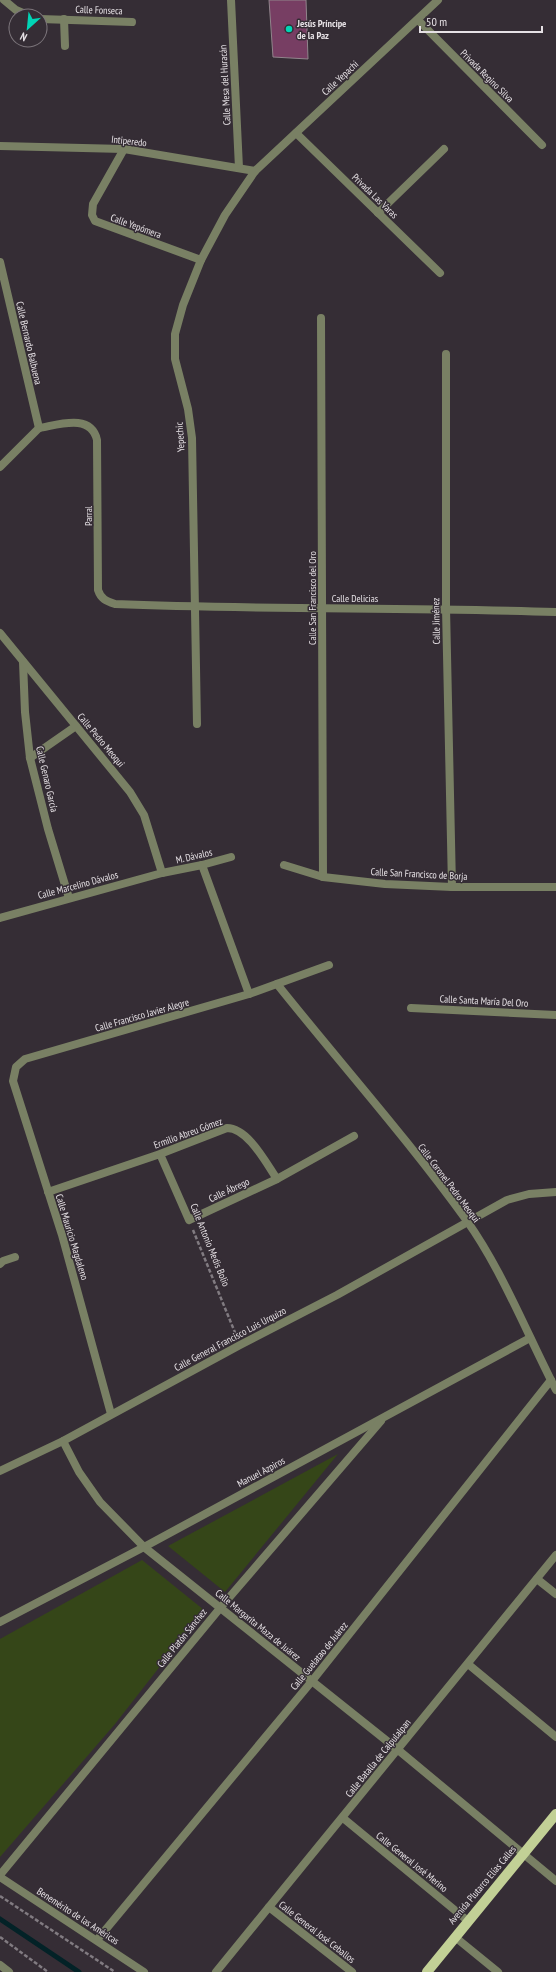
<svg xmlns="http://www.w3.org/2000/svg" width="556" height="1972" font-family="'PT Sans Narrow',sans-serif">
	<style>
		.green { fill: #354618 }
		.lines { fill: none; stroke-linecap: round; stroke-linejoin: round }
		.stream { stroke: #032227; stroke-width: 5 }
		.building { fill: #773e63; stroke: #91858c }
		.path { stroke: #817b81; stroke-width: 2.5; stroke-dasharray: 4 2; stroke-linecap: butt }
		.service { stroke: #798064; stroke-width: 8 }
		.minor { stroke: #798064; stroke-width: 8 }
		.tertiary { stroke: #798064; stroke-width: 8 }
		.primary { stroke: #c2d096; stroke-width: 10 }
		.poi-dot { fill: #01d5b6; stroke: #352d35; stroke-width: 1.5 }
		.labels { text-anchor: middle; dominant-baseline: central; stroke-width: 3; stroke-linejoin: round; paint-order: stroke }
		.street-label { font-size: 10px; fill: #e6e1e5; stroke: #352d35 }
		.poi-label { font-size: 10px; font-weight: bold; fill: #e6e1e5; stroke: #352d35; text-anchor: start }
	</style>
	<rect width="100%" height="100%" fill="#352d35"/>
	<!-- green -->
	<g class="green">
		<polygon points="338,1454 225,1592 168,1546"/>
		<polygon points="142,1560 204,1610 115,1724 0,1857 0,1639"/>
	</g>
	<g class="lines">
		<!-- stream -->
		<polyline class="stream" points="0,1919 79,1972"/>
	</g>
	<!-- building -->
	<polygon class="building" points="269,0 306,0 308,59 273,57"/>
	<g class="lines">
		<!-- path -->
		<g class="path">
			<polyline points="193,1230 236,1335"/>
			<polyline points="0,1896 115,1972"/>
			<polyline points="0,1937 48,1972"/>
		</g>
		<!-- service -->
		<g class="service">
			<polyline points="4,0 16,10 30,16"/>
			<polyline points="40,19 132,22"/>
			<polyline points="64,19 65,46"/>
			<polyline points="23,662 25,712 30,758 48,829 69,898"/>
			<polyline points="30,758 76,726"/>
			<polyline points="277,1179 354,1136"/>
		</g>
		<!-- minor -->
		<g class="minor">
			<polyline points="231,0 239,168"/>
			<polyline points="418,20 542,145"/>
			<polyline points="296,133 440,273"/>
			<polyline points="0,146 124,149 255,171"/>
			<polyline points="124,149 93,204 92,215 95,221 201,260"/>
			<polyline points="378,213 444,149"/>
			<polyline points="0,262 39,428"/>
			<polyline points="321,318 323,877"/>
			<polyline points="446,354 446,608 452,887"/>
			<path d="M39 428C58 425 91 413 97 440L98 590C101 599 106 601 115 604 262 610 409 607 556 612"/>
			<polyline points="0,467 39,428"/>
			<polyline points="0,633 130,792 144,815 162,873"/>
			<polyline points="197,724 192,438 188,409 175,359 175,334 183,305 201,260 225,215 255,171 438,0"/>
			<polyline points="202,865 249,994"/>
			<polyline points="284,865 323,877 385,884 452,887 556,887"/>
			<polyline points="0,918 162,873 202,865 231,857"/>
			<path d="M277 984C340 1063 408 1139 467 1221 502 1270 528 1336 556 1390"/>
			<polyline points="411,1008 556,1015"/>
			<path d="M48 1192 160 1154 227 1128C248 1128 266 1163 277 1179L189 1220 160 1154"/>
			<polyline points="0,1264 3,1261 15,1257"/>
			<polyline points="111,1414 62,1235 13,1081 16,1067 25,1059 249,994 329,965"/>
			<polyline points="63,1441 79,1472 100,1502 144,1547 397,1749 556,1881"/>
			<polyline points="0,1471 63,1441 240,1345 337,1295 507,1200 529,1194 556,1192"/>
			<polyline points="537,1579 556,1594"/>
			<polyline points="0,1622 144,1547 530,1338"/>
			<polyline points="468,1664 556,1737"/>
			<polyline points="343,1818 468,1921"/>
			<polyline points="0,1875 221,1607 381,1421"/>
			<polyline points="269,1907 352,1972"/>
			<polyline points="455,1937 498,1972"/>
			<polyline points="97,1940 312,1681 551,1380"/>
			<polyline points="216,1972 556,1555"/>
		</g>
		<!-- tertiary -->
		<g class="tertiary">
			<polyline points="0,1877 144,1972"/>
			<polyline points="0,1965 9,1972"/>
		</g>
		<!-- primary -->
		<polyline class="primary" points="427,1972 556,1814"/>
	</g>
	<!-- markers -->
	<circle class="poi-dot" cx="289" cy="29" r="4"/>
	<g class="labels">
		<!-- street labels -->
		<g class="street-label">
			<text transform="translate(99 10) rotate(2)">Calle Fonseca</text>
			<text transform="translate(487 76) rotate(45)">Privada Regino Silva</text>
			<text transform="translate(340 78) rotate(-43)">Calle Yepachi</text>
			<text transform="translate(225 85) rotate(-93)">Calle Mesa del Huracán</text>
			<text transform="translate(129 141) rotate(6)">Intiperedo</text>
			<text transform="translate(375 196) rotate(44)">Privada Las Varas</text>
			<text transform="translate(136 226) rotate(20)">Calle Yepómera</text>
			<text transform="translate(29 343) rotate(77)">Calle Bernardo Balbuena</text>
			<text transform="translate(180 437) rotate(-94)">Yepechic</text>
			<text transform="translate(88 516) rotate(-90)">Parral</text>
			<text transform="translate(312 598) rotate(-90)">Calle San Francisco del Oro</text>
			<text x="355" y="598">Calle Delicias</text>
			<text transform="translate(436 621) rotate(-91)">Calle Jiménez</text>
			<text transform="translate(101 740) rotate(50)">Calle Pedro Meoqui</text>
			<text transform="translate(47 779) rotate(77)">Calle Genaro García</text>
			<text transform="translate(194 856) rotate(-13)">M. Dávalos</text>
			<text transform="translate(419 874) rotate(3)">Calle San Francisco de Borja</text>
			<text transform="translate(78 885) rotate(-15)">Calle Marcelino Dávalos</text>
			<text transform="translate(484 1001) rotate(3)">Calle Santa María Del Oro</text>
			<text transform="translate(142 1015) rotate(-16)">Calle Francisco Javier Alegre</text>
			<text transform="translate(188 1133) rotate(-20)">Ermilio Abreu Gómez</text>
			<text transform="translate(449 1183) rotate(53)">Calle Coronel Pedro Meoqui</text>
			<text transform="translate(229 1190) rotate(-25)">Calle Ábrego</text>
			<text transform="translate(72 1237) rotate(73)">Calle Mauricio Magdaleno</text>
			<text transform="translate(210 1245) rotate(68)">Calle Antonio Medis Bolio</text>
			<text transform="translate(230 1339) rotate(-28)">Calle General Francisco Luis Urquizo</text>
			<text transform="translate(261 1472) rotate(-28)">Manuel Azpiros</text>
			<text transform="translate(258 1625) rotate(39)">Calle Margarita Maza de Juárez</text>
			<text transform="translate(182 1638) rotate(-51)">Calle Platón Sánchez</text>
			<text transform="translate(319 1656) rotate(-51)">Calle Guelatao de Juárez</text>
			<text transform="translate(378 1758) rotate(-51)">Calle Batalla de Calpulalpan</text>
			<text transform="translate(412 1862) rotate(39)">Calle General José Merino</text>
			<text transform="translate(482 1885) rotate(-50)">Avenida Plutarco Elías Calles</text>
			<text transform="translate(78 1916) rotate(33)">Benemérito de las Américas</text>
			<text transform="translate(317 1932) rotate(38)">Calle General José Ceballos</text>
		</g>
		<!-- poi labels -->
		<g class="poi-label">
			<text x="297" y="23">Jesús Príncipe<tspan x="297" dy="12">de la Paz</tspan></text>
		</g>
	</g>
	<!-- north arrow -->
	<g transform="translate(28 28) rotate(207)"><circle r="19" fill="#352d35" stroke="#7c757b"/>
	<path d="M0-3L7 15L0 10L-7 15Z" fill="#01d5b6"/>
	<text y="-6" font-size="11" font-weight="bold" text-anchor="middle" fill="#e6e1e5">N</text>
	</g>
	<!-- scale -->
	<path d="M420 26v6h122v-6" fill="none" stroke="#e6e1e5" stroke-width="2"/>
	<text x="426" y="26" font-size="12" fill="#e6e1e5" stroke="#352d35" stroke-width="3" paint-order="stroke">50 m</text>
</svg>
